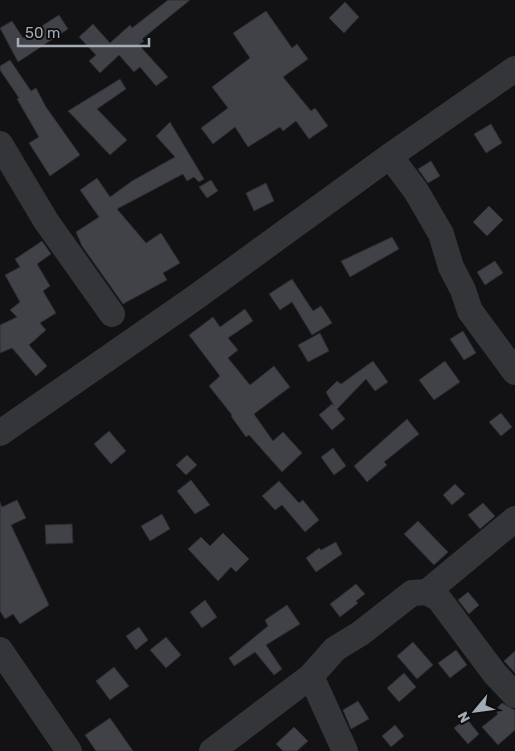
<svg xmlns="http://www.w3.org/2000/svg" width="515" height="751" font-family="Rubik,sans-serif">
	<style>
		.building { fill: #414247; stroke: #2c2d30 }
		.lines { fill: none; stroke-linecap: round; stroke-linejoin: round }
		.minor { stroke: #333539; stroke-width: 26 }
	</style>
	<rect width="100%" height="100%" fill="#121214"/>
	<!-- building -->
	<g class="building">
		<polygon points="168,0 190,0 142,39 144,41 139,45 168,77 156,86 140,67 134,72 119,55 100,73 89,61 96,55 79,37 93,24 110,43 130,25 132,28"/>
		<polygon points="345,2 359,17 344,33 329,18"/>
		<polygon points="266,11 292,48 297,44 308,59 283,77 311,111 315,108 328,126 309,139 296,121 283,131 280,127 248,147 235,127 213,144 201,128 228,108 212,87 250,58 233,33"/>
		<polygon points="59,15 68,29 18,62 0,28 12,21 23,38"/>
		<polygon points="10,60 31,91 36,88 46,107 80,155 50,176 29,143 39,137 17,99 19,98 0,70 0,66"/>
		<polygon points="120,79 126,89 97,109 127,140 110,155 68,111"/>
		<polygon points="170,122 204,179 199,182 194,177 187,181 183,174 117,209 146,243 161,233 180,263 163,273 167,280 123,304 82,246 76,232 99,217 80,190 97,178 110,197 132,181 175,157 156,136"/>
		<polygon points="491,124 502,143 486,153 474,134"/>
		<polygon points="431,161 440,176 428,183 418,169"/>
		<polygon points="211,180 218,191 207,198 199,187"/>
		<polygon points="266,183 274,201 254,211 246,193"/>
		<polygon points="489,206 503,220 487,236 473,222"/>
		<polygon points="392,237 399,249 350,277 341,261"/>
		<polygon points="42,241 51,254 37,264 50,286 43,291 56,313 40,323 46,330 29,345 47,366 36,376 12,348 0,353 0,325 17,317 10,310 20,302 5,275 20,267 15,259"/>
		<polygon points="495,261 503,273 485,285 477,272"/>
		<polygon points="292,279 313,311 321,306 332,323 312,335 292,302 280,310 269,294"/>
		<polygon points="245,309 253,321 228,338 238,350 228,358 250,385 274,366 290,387 254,414 273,441 283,432 302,453 282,472 249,435 246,437 231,416 232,415 209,386 220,376 189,335 213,317 220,327"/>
		<polygon points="463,331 476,353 464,360 450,339"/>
		<polygon points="320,333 329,351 308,362 298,345"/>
		<polygon points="373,361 388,382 375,391 366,379 337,409 345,419 332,430 319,415 332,404 334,406 326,392 337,381 341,384"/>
		<polygon points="445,361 460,382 434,400 419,380"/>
		<polygon points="501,413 512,427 501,436 489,422"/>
		<polygon points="407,419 419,434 384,462 387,465 367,482 354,466"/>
		<polygon points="109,431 126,451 111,464 94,444"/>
		<polygon points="333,448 346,466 334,475 321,457"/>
		<polygon points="187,455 197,465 186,475 176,465"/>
		<polygon points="191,480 210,505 195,514 177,491"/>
		<polygon points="279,481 299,503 303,500 319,520 305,532 282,505 275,510 262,496"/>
		<polygon points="455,484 465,494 452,505 443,495"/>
		<polygon points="17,500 26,518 11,525 49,605 20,624 13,614 5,619 0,611 0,502 2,507"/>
		<polygon points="483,503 495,516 480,529 468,515"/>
		<polygon points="162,514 170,529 150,541 141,526"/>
		<polygon points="418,521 448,552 434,565 404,534"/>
		<polygon points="72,524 73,543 46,544 45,525"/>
		<polygon points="223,533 249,559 236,572 231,567 218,581 188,549 201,537 210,546"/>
		<polygon points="336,542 342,554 316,572 306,558 319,548 321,550"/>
		<polygon points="356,584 365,594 356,601 358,603 340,617 330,604"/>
		<polygon points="468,592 479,605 469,614 458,600"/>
		<polygon points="205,600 217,617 202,628 190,612"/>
		<polygon points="287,605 300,624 266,645 282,669 274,675 255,652 234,666 229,658 268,626 265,620"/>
		<polygon points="139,627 148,640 136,650 126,636"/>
		<polygon points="166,637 181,655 166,668 150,650"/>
		<polygon points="413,642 433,665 417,679 397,656"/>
		<polygon points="456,650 467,665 450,678 438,663"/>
		<polygon points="515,651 515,673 504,661"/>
		<polygon points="114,667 129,686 110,700 96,681"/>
		<polygon points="404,673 416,687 399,702 387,688"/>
		<polygon points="358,701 369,719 351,729 343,710"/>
		<polygon points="502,703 515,710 515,730 498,745 482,727 498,714 495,710"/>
		<polygon points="110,718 133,751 96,751 85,735"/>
		<polygon points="466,718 479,734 468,744 454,728"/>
		<polygon points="395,725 404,736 391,747 382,736"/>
		<polygon points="294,727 308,741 297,751 283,751 276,744"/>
	</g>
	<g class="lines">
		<!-- minor -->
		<g class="minor">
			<polyline points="0,144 46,221 112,314"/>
			<polyline points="390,156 416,191 441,234 451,267 463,290 470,311 515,372"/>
			<polyline points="0,433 196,297 390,156 515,69"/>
			<polyline points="427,592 515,519"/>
			<polyline points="0,650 69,751"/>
			<polyline points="311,676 345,751"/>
			<polyline points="212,751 311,676 335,649 361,633 412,593 427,592 439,599 495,674 515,695"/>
		</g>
	</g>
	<!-- north arrow -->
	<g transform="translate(475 711) rotate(241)" stroke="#0d0d0f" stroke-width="4" paint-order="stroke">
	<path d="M0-4L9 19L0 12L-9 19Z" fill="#a3abb5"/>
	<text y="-8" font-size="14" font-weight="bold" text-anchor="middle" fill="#a3abb5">N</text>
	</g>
	<!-- scale -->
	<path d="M18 38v8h131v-8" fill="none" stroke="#a3abb5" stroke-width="2.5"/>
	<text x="25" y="38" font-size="15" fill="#a3abb5" stroke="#0d0d0f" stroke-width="4" paint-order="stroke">50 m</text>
</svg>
